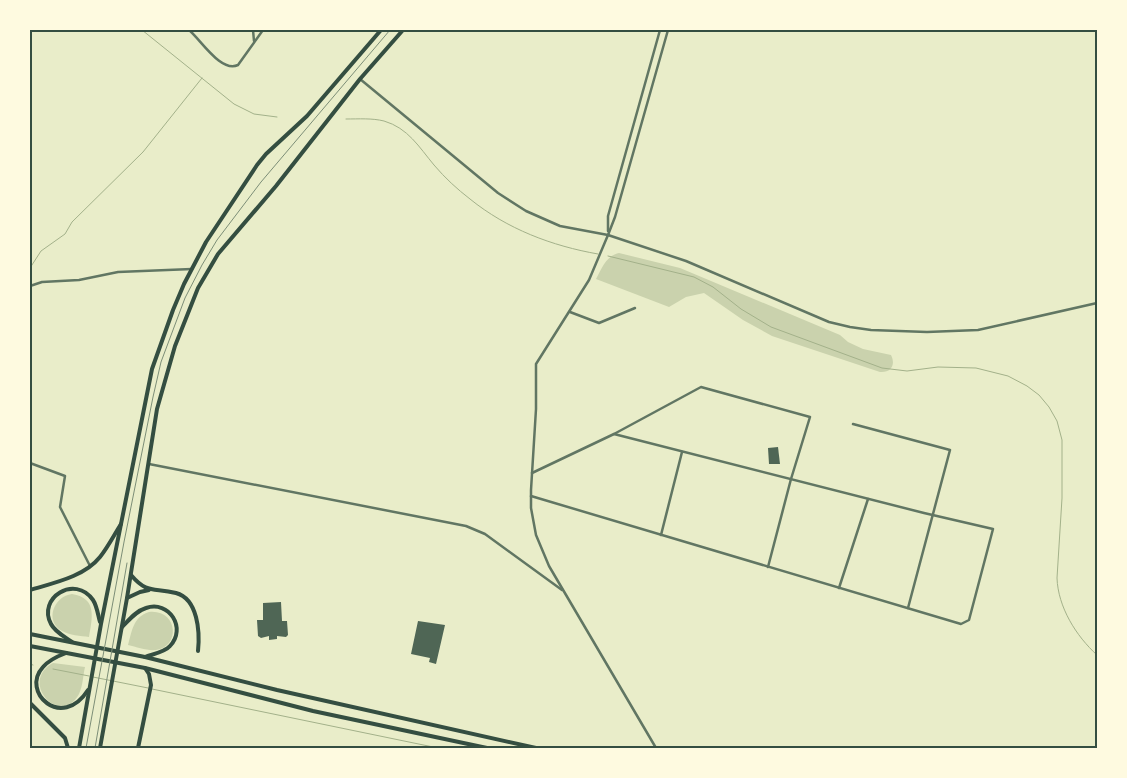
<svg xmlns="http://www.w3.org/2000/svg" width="1127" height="778" font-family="'Titillium Web',sans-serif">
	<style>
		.green { fill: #cad2ad }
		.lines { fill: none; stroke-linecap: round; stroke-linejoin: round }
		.stream { stroke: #a3b18a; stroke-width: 1 }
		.building { fill: #4f6655 }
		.minor { stroke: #617663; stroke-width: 2.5 }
		.tertiary { stroke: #617663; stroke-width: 2.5 }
		.primary { stroke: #344e41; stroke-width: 4 }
		.trunk { stroke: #344e41; stroke-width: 4 }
		.tram { stroke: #7c8e77; stroke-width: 1 }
		.neatline { fill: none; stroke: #344e41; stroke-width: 2 }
	</style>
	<rect width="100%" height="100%" fill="#e9edc9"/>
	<!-- green -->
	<g class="green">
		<path d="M619 253 680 268 840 335 848 342 863 349 891 355C896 365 891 373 880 372L772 336 743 320 704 293 686 297 669 307 596 279C602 268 606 256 619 253Z"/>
		<path d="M72 594C98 598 92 619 89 637 81 636 69 635 62 631 44 621 54 596 72 594Z"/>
		<path d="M149 612C178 609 181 647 156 650 147 651 137 647 128 645 132 631 133 617 149 612Z"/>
		<path d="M53 663 85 667C83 675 83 686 79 694 61 728 18 682 53 663Z"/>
	</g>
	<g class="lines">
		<!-- stream -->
		<g class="stream">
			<polyline points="142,30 234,104 254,114 277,117"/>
			<path d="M346 119C359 119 372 118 384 121 408 128 419 147 434 165 445 178 457 189 470 199 507 229 552 246 598 254"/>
			<path d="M608 256 694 277 713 287 741 309 771 327 882 368 907 371 938 367 976 368 1008 376 1027 386 1039 395 1049 407 1057 421 1062 440V498L1057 578C1058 607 1076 636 1097 655"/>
			<polyline points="30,268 41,251 65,234 72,222 143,152 202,78"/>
			<polyline points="30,664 33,665"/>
			<polyline points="53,669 89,676"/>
			<polyline points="93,677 148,688"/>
			<polyline points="152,689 438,748"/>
		</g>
	</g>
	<!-- building -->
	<g class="building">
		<polygon points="778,447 780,464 769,464 768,448"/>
		<polygon points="281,602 282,621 287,621 288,635 286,637 277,636 277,639 269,640 269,636 261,638 258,636 257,620 263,620 263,603"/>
		<polygon points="418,621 445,625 436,664 429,662 430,658 411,654"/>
	</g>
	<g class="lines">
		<!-- minor -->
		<g class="minor">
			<path d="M189 30C201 40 221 73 238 65L263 30"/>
			<polyline points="253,30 254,41"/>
			<polyline points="360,79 498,193 526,211 560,226 608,235 686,261 829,322 850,327 871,330 927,332 978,330 1097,303"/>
			<polyline points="608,235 589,280 536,364 536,409 531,490 531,508 536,535 549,566 656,748"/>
			<polyline points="30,286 42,282 79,280 118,272 192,269"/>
			<polyline points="570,312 599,323 635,308"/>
			<polyline points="853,424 950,450 908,608"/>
			<polyline points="30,463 65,476 60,507 90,566"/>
			<polyline points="149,464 466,526 485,534 562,590"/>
			<polyline points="532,473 614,434 701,387 810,417 791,479 768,567"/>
			<polyline points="531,496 961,624 969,620 993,529 924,513 614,434"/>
			<polyline points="661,535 682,452"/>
			<polyline points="839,588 868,499"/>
		</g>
		<!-- tertiary -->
		<g class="tertiary">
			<polyline points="608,231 608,216 660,30"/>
			<polyline points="608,235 615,217 668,30"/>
		</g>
		<!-- primary -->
		<g class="primary">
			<polyline points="30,634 145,657 277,690 536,748"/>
			<polyline points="30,646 145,668 313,711 487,748"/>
		</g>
		<!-- trunk -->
		<g class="trunk">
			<path d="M131 575C148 595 154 587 176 593 198 599 200 632 198 651"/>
			<path d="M30 590C53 583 84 577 100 557 108 547 114 535 121 524"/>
			<polyline points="127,598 140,592 149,590"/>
			<path d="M122 627C129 620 136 611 146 608 169 600 187 628 170 646 165 652 153 654 145 657"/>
			<path d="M72 642C65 637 55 632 51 624 37 598 75 574 93 600 97 606 98 615 100 622"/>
			<path d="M66 653C58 656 49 660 43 667 20 692 62 731 88 690"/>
			<polyline points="30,703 65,738 68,748"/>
			<polyline points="79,748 101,624 152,369 173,310 184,284 206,242 257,165 266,154 307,116 381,30"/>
			<polyline points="100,748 127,598 157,409 175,346 198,288 218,254 276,186 360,79 403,30"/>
			<polyline points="138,748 151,685 149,674 145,668"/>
		</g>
		<!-- tram -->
		<g class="tram">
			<polyline points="86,748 124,542 153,397 161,362 185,298 202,265 217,240 261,182 390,30"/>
			<polyline points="95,748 127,563"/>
		</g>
	</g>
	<!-- border -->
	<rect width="1127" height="778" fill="none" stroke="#fefae0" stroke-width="62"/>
	<rect x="31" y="31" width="1065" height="716" class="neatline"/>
</svg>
